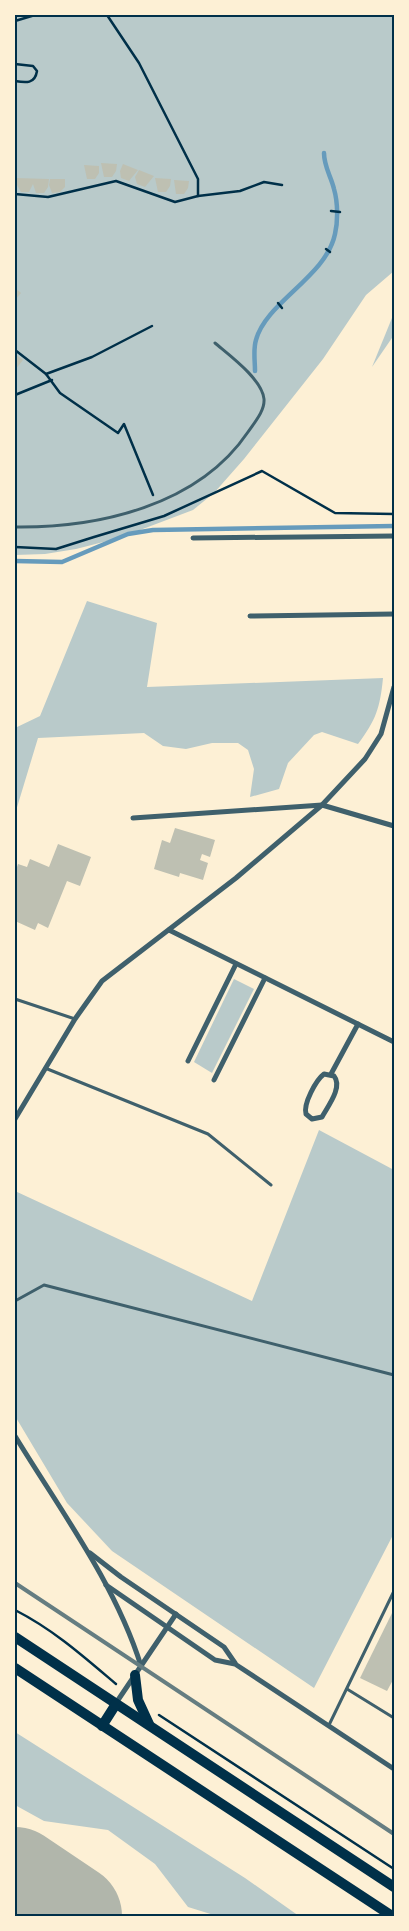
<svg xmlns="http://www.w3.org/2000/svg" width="409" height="1931" font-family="'Fira Sans',sans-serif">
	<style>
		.green { fill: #b9caca }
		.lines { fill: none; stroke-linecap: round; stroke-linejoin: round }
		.stream { stroke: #669bbc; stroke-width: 4.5 }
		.runway { stroke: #b1b6ab; stroke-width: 104 }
		.building { fill: #bec0b2 }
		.path { stroke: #003049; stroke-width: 2.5 }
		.service { stroke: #3f606c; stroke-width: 3 }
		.minor { stroke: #3f606c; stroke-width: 5 }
		.primary { stroke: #003049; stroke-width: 10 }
		.rail { stroke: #657d81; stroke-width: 4 }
		.neatline { fill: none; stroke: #003049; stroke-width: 2 }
	</style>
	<rect width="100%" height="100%" fill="#fdf0d5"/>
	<!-- green -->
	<g class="green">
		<polygon points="15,15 394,15 394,271 366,295 323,359 244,459 214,493 193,510 119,538 76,549 45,554 15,555"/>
		<polygon points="394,313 394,335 372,367"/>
		<path d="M87 601 157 623 147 687 383 678C380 708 376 720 358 744L322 732 314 735 288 763 279 789 250 797 254 769 248 750 238 743H212L186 749 163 746 144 733 38 738 15 814V728L40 716Z"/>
		<polygon points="234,979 254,989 212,1073 194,1062"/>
		<polygon points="319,1130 394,1170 394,1533 314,1688 112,1551 67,1503 15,1416 15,1191 252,1301"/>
		<polygon points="15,1732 245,1878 299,1916 217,1916 188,1907 155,1864 108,1830 44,1821 15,1805"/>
	</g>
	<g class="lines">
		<!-- stream -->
		<g class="stream">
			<path d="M255 371C255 361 253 349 256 340 266 302 326 277 335 234 338 221 338 203 334 189 331 176 324 167 324 153"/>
			<polyline points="15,561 62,562 128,534 153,530 394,526"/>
		</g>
		<!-- runway -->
		<polyline class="runway" points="15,1879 70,1916"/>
	</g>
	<!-- building -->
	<g class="building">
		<polygon points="101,163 117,164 116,171 112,177 104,177"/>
		<polygon points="123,164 138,170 129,181 121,178 120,171"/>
		<polygon points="84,165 99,166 99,173 95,179 87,179"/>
		<polygon points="139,170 154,176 145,187 137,184 135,177"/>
		<polygon points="15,178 49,179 48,187 44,193 36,193 33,184 29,192 21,192 17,185 15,188"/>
		<polygon points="155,178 171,179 170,186 166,192 158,192"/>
		<polygon points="50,179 65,179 65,187 60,192 52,193 49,185"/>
		<polygon points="174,180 189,181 188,188 184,194 176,194"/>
		<polygon points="15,288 21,293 15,300"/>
		<polygon points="15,354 23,360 15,370"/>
		<polygon points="175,828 215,840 210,857 202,854 200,860 208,863 203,880 180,873 179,877 154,869 162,840 170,843"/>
		<polygon points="58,844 91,857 80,886 67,881 48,928 38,923 35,930 15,921 15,873 18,864 27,867 30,859 49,867"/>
		<polygon points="394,1609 394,1678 387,1691 360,1678"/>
	</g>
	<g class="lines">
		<!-- path -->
		<g class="path">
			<polyline points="107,15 139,63 198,179 198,196"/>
			<polyline points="15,21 35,15"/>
			<path d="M15 64 33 66 37 71C35 84 26 83 15 81"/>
			<polyline points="15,194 48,197 116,181 175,202 198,196 240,191 264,182 282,185"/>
			<polyline points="331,211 340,212"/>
			<polyline points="326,249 330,252"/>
			<polyline points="278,303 282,308"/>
			<polyline points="15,350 46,374 60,393 118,433 124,424 153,495"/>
			<polyline points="46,374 92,357 152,326"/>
			<polyline points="15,395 52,380"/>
			<polyline points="15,547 56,549 94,537 164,516 262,471 335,513 394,514"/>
			<path d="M15 1610C54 1630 83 1656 116 1684"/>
			<polyline points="159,1715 394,1869"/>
		</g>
		<!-- service -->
		<g class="service">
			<path d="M15 527C98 528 198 506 248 432 254 423 265 411 264 399 262 379 229 355 215 343"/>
			<polyline points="15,999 75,1019"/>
			<polyline points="45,1068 208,1134 271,1185"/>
			<polyline points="15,1301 44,1285 394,1375"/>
			<polyline points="347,1689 394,1718"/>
			<polyline points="329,1725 394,1591"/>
		</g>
		<!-- minor -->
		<g class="minor">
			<polyline points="193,538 394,536"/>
			<polyline points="250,616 394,614"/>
			<polyline points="133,818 322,805 394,826"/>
			<polyline points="169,930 394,1042"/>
			<polyline points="188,1061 236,964"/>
			<path d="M324 1074 334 1076C343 1087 328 1106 322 1117L312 1119 306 1114C303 1104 316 1080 324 1074Z"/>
			<polyline points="331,1074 358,1024"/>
			<polyline points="214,1080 265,978"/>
			<polyline points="15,1119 75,1019 102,981 236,878 322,805 365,759 381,734 394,687"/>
			<path d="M15 1436C60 1510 115 1583 141 1666"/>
			<polyline points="90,1553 121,1577 224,1647 235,1663"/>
			<polyline points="106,1585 215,1660 235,1664 394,1769"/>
			<polyline points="116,1703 176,1614"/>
		</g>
		<!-- primary -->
		<g class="primary">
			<polyline points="15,1637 394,1887"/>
			<polyline points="15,1668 392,1916"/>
			<polyline points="135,1675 138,1700 149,1724"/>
			<polyline points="102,1726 116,1704"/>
		</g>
		<!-- rail -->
		<polyline class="rail" points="15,1583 394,1834"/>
	</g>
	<!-- border -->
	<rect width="409" height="1931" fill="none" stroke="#fdf0d5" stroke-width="32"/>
	<rect x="16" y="16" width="377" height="1899" class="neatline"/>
</svg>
